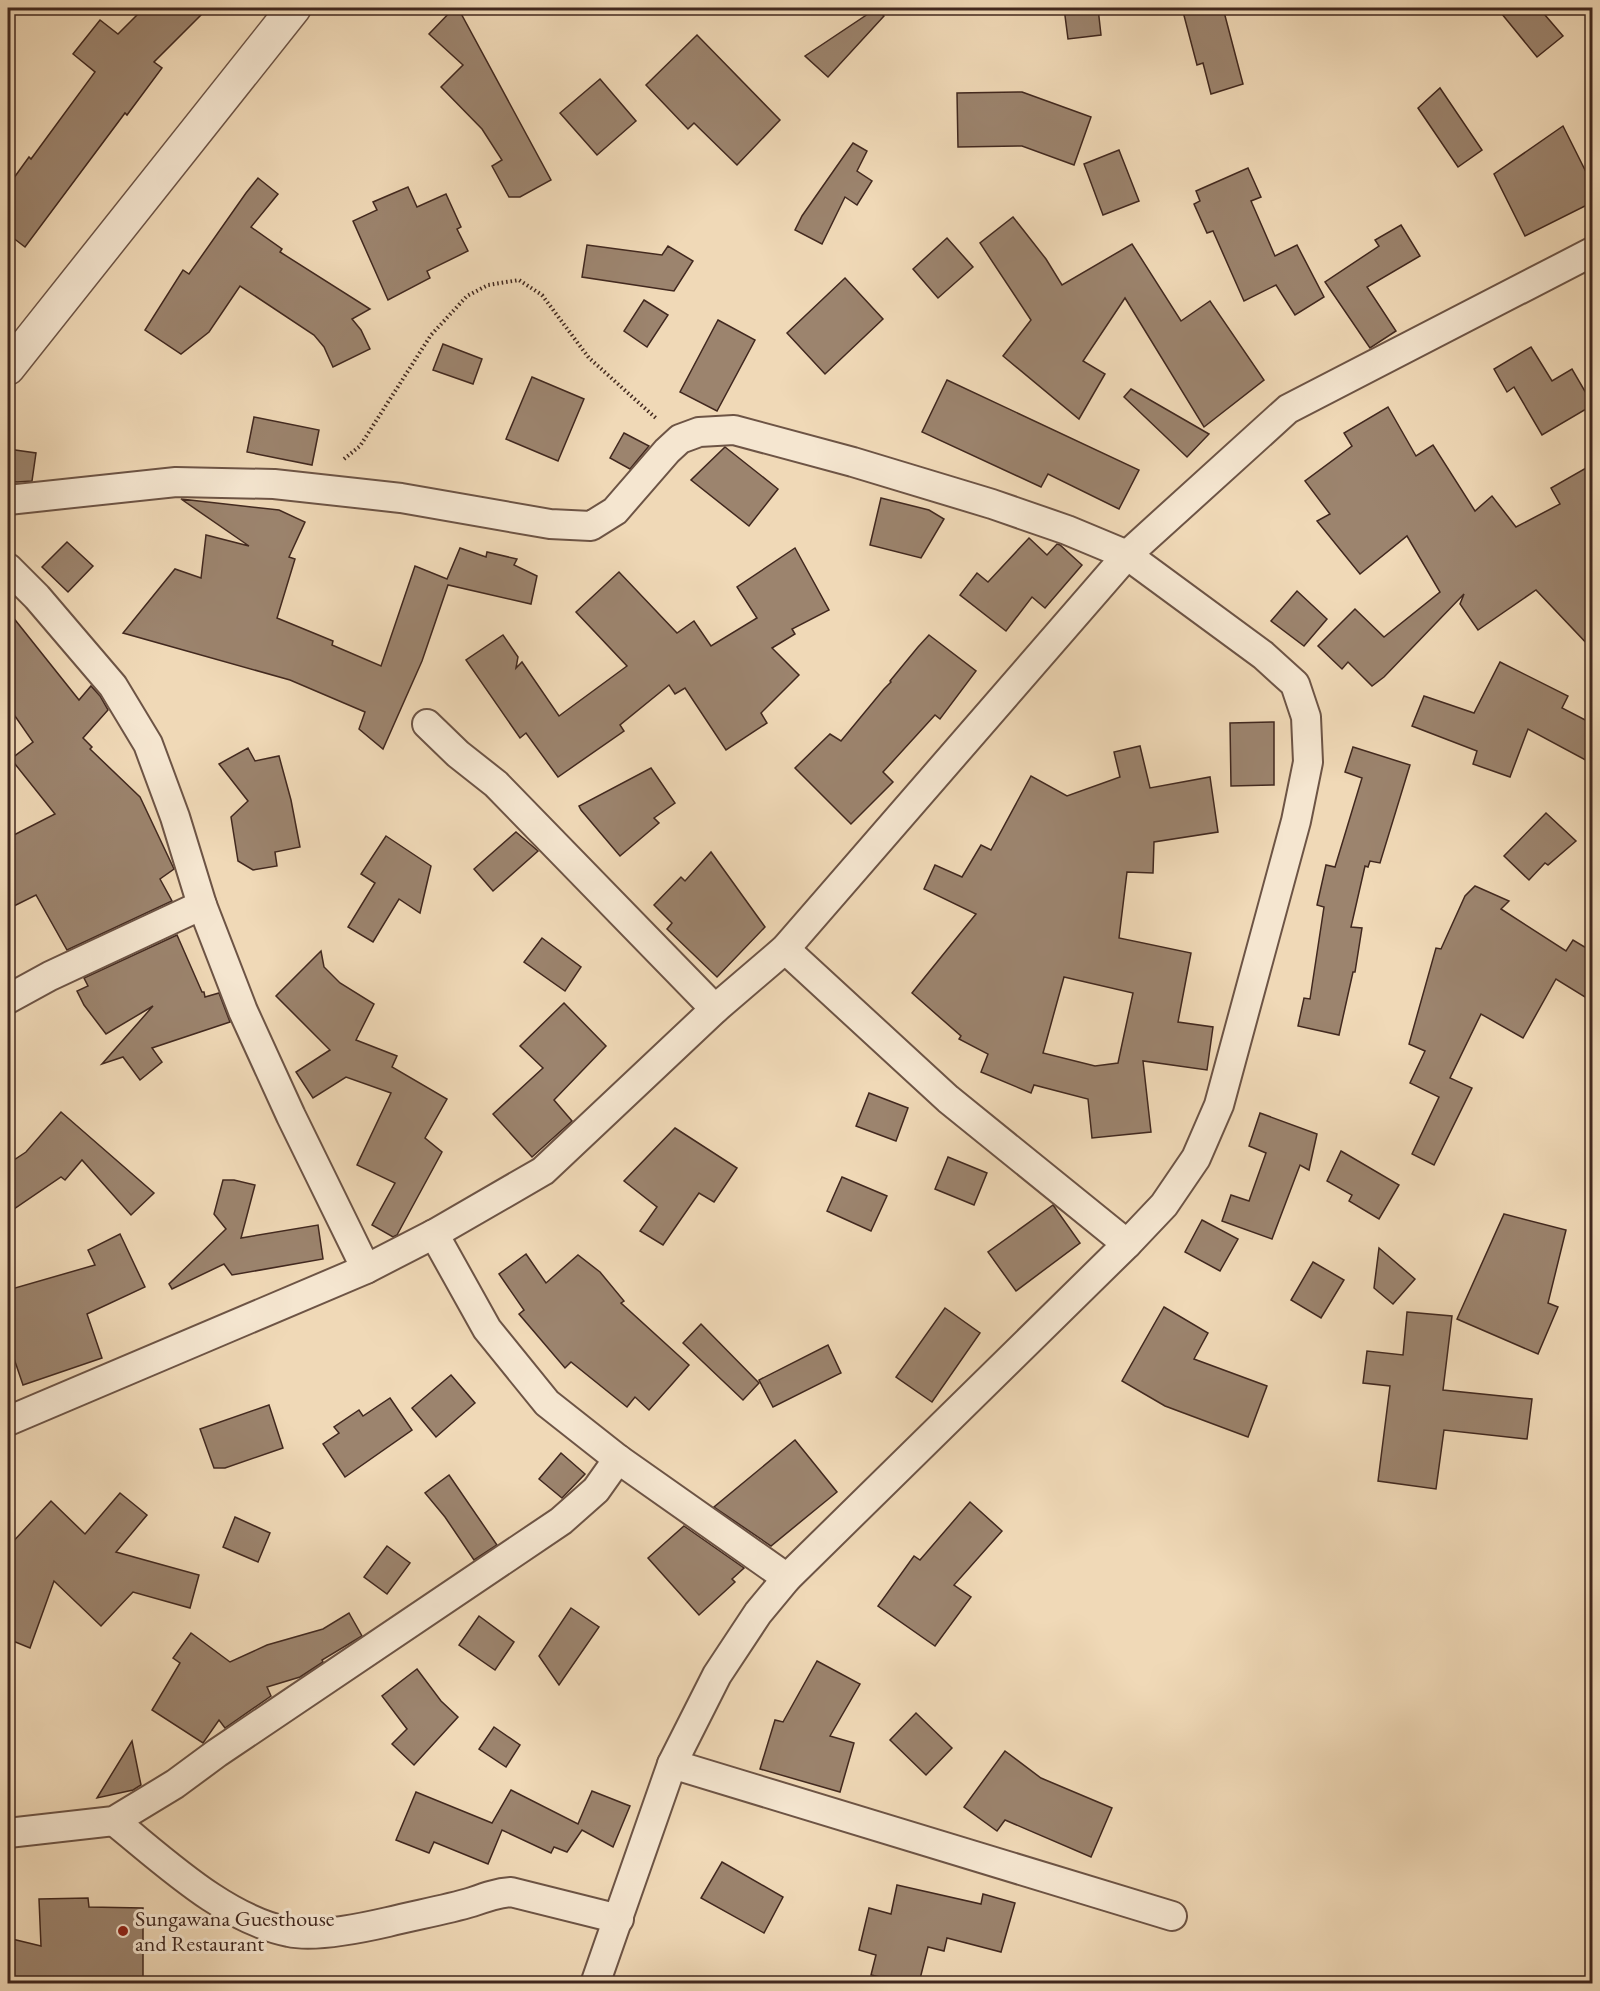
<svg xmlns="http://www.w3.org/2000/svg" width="1600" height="1991" font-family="'EB Garamond',serif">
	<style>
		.building { fill: #9c846e; stroke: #41281f; stroke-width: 1.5; fill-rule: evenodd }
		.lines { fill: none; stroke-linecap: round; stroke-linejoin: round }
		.minor-casing { stroke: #6d5445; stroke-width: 32 }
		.tertiary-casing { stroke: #6d5445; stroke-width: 36 }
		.path { stroke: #41281f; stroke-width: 4; stroke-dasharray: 1.5 3; stroke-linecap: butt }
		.minor { stroke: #f5e6d0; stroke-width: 28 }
		.tertiary { stroke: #f5e6d0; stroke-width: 33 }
		.poi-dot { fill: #8f2418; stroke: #f5e6d0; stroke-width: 2 }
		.labels { text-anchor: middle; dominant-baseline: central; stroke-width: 6; stroke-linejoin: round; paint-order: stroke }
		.poi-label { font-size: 22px; fill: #41281f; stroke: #f5e6d0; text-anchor: start }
	</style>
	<rect width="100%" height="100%" fill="#f0d9b7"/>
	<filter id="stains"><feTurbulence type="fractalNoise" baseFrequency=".00333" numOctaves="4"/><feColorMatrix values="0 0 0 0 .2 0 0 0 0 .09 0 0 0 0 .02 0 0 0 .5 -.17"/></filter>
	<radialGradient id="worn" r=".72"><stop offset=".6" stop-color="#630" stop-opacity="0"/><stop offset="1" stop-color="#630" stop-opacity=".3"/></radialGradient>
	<!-- building -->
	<g class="building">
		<polygon points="144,8 208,8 154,62 162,68 127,115 125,113 25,247 8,234 8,186 29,157 31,159 95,72 73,54 100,20 118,34"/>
		<polygon points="454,8 458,8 551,180 520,197 509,197 492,166 502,160 482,129 441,87 463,65 429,34"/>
		<polygon points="877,8 884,16 828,77 805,56"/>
		<polygon points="1064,8 1098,8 1101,35 1068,39"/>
		<polygon points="1182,8 1223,8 1243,84 1211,94 1203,63 1197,65"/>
		<polygon points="1497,8 1539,8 1563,36 1537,57"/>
		<polygon points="697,35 780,120 737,165 694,123 688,129 646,85"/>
		<polygon points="600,79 636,121 597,155 560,113"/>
		<polygon points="1440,88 1482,150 1458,167 1418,108"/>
		<polygon points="1022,92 1091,117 1074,165 1022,146 958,147 957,93"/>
		<polygon points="1563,126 1593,186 1593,202 1525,236 1494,174"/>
		<polygon points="853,143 867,151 857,171 872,181 857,205 845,197 822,244 795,230 802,216"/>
		<polygon points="1119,150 1139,201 1103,215 1084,164"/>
		<polygon points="1248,168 1261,197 1251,201 1275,256 1297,245 1324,297 1295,315 1276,285 1244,301 1213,231 1207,233 1194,204 1200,201 1196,191"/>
		<polygon points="258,178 278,194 251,227 282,249 280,252 370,309 352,319 361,330 370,349 333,367 324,347 314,335 240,286 209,332 181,354 145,330 183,270 189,274 246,193"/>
		<polygon points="408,187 417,207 446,194 461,227 457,229 468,251 427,271 430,278 388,300 353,221 377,210 373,202"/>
		<polygon points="1013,217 1046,259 1062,285 1132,244 1181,321 1210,301 1264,380 1204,427 1125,298 1083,361 1105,374 1079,419 1003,356 1031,320 980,243"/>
		<polygon points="1401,225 1420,256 1367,287 1396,331 1370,348 1325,282 1379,246 1375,240"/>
		<polygon points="947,238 973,267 938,298 913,269"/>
		<polygon points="587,245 662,255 668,246 693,261 674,291 582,277"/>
		<polygon points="845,278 883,319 825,374 787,333"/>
		<polygon points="644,300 668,315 647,347 624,331"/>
		<polygon points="718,320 755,340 717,411 680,392"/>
		<polygon points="443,344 482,359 473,384 433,370"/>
		<polygon points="1531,347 1552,381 1572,369 1593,405 1542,435 1514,387 1507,392 1494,369"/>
		<polygon points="532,377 584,399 558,461 506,439"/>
		<polygon points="947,380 1139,470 1119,509 1048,474 1041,487 922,432"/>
		<polygon points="1131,389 1209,434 1187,457 1124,397"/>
		<polygon points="1388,407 1416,456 1433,445 1475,511 1492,496 1516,527 1560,504 1551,488 1593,464 1593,650 1536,590 1478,630 1460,604 1464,594 1384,677 1372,686 1348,662 1342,669 1318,646 1355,609 1384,637 1440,592 1407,536 1360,574 1317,521 1330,514 1305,481 1352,446 1344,433"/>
		<polygon points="254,417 319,430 312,465 247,452"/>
		<polygon points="624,433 649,446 630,469 610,458"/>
		<polygon points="725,447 778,489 749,526 691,480"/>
		<polygon points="8,449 36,453 32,481 17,482 8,481"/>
		<polygon points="881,498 929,510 944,519 921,558 870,545"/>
		<polygon points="181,499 279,510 305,522 289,557 295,559 277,618 333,641 332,645 381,666 415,566 447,579 460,548 486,557 487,552 517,559 514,565 537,576 531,604 448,585 422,661 383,749 359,729 365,712 290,680 123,633 175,569 201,578 206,535 249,546"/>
		<polygon points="1029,538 1047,555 1057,544 1060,545 1082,565 1045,608 1032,597 1006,631 960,595 977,573 988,582"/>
		<polygon points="67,542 93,566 68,592 42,567"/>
		<polygon points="795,548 829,610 792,629 795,634 772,648 799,675 761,713 767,723 726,750 685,688 675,694 669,685 620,725 624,731 558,777 526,733 520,738 466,660 503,635 518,657 516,668 522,662 559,716 627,666 576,612 619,572 677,633 694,621 711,646 757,618 737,587"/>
		<polygon points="1297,591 1327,619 1304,646 1271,621"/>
		<polygon points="8,611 79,700 91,686 100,696 108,710 83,738 92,747 90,749 140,797 174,869 160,879 172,901 67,950 36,895 8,909 8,838 55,814 11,759 33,742 8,706"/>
		<polygon points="929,635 976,671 940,719 935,715 883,772 893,782 851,824 795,768 830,734 841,741 884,689 891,682 890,681 918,647"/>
		<polygon points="1500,662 1568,696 1562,708 1593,724 1593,764 1528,729 1510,777 1473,764 1477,751 1412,726 1424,696 1474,713"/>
		<polygon points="1274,722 1274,785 1231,786 1230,723"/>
		<path d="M1140 746 1150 788 1210 777 1218 832 1154 842 1153 873 1127 872 1119 938 1191 953 1178 1022 1213 1027 1207 1070 1143 1061 1151 1132 1092 1138 1088 1099 1034 1085 1031 1093 981 1072 988 1054 959 1039 961 1036 912 993 976 914 924 889 935 865 962 877 981 845 991 850 1031 776 1067 796 1120 777 1114 752ZM1064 977 1133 993 1118 1063 1095 1066 1043 1053Z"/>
		<polygon points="1353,747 1410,765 1380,863 1370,861 1368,867 1365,866 1351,927 1362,928 1355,972 1353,972 1339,1035 1298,1026 1304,998 1310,999 1324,907 1317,905 1326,865 1335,867 1362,778 1345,772"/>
		<polygon points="248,748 255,761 279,756 291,800 300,847 275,852 277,866 253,870 238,861 231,817 248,801 219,764"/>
		<polygon points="651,768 675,803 654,818 659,823 620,856 581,810 579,806"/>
		<polygon points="1546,813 1576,841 1548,865 1545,863 1529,880 1504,856"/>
		<polygon points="516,832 538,851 493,891 474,869"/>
		<polygon points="386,836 431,866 420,913 399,899 373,942 348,927 375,883 361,874"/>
		<polygon points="711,852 765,927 717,977 667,929 672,923 654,905 681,877 685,881"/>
		<polygon points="1475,886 1509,901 1501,909 1566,951 1573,940 1593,952 1593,1002 1556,979 1523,1038 1481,1014 1450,1078 1472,1088 1434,1165 1412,1154 1439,1097 1410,1083 1425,1051 1409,1044 1436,948 1441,949 1465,896"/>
		<polygon points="177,935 202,992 204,992 205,997 219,993 230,1022 152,1048 162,1062 140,1080 123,1057 102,1064 153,1006 106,1034 84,1005 77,991 88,986 84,978"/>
		<polygon points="542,938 581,967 565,991 524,962"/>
		<polygon points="321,951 324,967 340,983 374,1004 356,1040 397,1056 392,1067 447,1099 425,1138 442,1152 397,1235 393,1237 372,1225 395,1183 357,1165 391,1093 346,1077 313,1098 296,1072 330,1050 276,996"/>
		<polygon points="564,1003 606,1046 554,1100 572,1121 532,1157 493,1114 543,1068 520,1046"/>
		<polygon points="869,1093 908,1108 896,1141 856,1126"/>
		<polygon points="61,1112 154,1193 131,1215 82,1160 65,1180 61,1177 8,1213 8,1164 26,1152"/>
		<polygon points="1260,1113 1317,1134 1309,1170 1300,1165 1272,1239 1222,1221 1231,1195 1249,1201 1266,1153 1249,1146"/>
		<polygon points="675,1128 737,1168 714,1202 699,1193 663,1245 640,1231 657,1207 624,1181"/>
		<polygon points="1341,1151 1399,1185 1379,1219 1349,1201 1352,1195 1327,1181"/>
		<polygon points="948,1157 987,1173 974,1205 935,1189"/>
		<polygon points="842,1177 887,1196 871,1231 827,1211"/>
		<polygon points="223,1180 234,1180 255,1185 241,1238 318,1225 323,1259 232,1275 224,1264 172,1289 169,1284 226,1229 214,1214"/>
		<polygon points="1053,1205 1080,1243 1016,1291 988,1252"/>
		<polygon points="1504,1214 1566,1230 1548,1303 1558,1307 1538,1354 1457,1319"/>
		<polygon points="1202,1220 1238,1239 1220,1271 1185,1252"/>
		<polygon points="120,1234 145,1287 87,1314 102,1358 23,1385 8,1341 8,1290 95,1265 88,1250"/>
		<polygon points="1379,1248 1415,1279 1393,1304 1374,1288"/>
		<polygon points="526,1254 546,1283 578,1255 600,1272 624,1301 621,1303 689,1365 649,1410 635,1397 627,1407 571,1362 565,1368 519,1314 524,1310 499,1274"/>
		<polygon points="1313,1262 1344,1280 1321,1318 1291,1300"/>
		<polygon points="1164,1307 1208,1333 1194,1359 1267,1386 1248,1437 1165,1406 1122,1381"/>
		<polygon points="945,1308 980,1333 932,1402 896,1377"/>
		<polygon points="1407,1312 1452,1316 1443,1390 1532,1399 1527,1439 1444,1430 1436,1489 1378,1481 1390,1386 1363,1383 1367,1351 1403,1355"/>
		<polygon points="701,1324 759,1383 743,1400 683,1343"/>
		<polygon points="828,1345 841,1373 773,1407 759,1380"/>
		<polygon points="451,1375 475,1403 436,1437 412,1408"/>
		<polygon points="390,1398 412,1430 345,1477 323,1444 339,1433 334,1427 359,1410 363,1416"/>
		<polygon points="269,1405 283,1448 225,1468 214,1468 200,1429"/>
		<polygon points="795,1440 837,1492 771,1546 714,1507"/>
		<polygon points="561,1453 585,1474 562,1498 539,1479"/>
		<polygon points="449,1475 497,1545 474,1560 445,1517 425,1493"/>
		<polygon points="120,1493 147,1515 116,1552 199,1575 190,1608 133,1592 101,1626 54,1581 30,1648 8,1639 8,1547 51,1501 85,1534"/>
		<polygon points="970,1502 1002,1531 954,1585 971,1597 935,1646 878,1606 914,1556 920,1560"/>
		<polygon points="235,1517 270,1533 258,1562 223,1547"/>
		<polygon points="684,1526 744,1568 732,1579 735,1582 699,1615 648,1558"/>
		<polygon points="387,1546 410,1563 387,1594 364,1577"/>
		<polygon points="571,1608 599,1627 559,1685 539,1656"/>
		<polygon points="349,1613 362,1636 322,1660 323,1662 300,1677 267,1687 271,1696 225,1728 219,1720 203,1743 152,1710 180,1663 173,1658 191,1633 230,1662 267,1645 323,1629"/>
		<polygon points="479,1616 514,1642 495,1670 459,1645"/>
		<polygon points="817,1661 860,1684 830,1736 854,1743 840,1792 760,1769 775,1720 783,1722"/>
		<polygon points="417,1669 441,1701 458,1717 414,1765 392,1744 407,1729 382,1696"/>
		<polygon points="916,1713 952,1748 926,1775 890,1740"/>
		<polygon points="494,1727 520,1745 506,1767 479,1749"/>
		<polygon points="132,1741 141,1785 133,1790 97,1798"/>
		<polygon points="1005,1751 1041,1778 1112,1808 1091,1857 1005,1820 997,1831 964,1807"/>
		<polygon points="511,1790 578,1824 592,1791 630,1806 613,1847 582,1830 567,1852 554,1847 551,1853 502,1830 488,1864 434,1842 429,1853 396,1840 416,1792 492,1823"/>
		<polygon points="722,1862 783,1897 764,1933 701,1898"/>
		<polygon points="897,1885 981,1904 983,1894 1015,1903 1001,1952 947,1938 944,1951 928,1947 919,1983 907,1983 871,1975 876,1955 859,1950 869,1908 891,1914"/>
		<polygon points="88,1898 89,1907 143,1908 143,1983 8,1983 8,1938 41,1946 39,1899"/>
	</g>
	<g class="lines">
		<defs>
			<g id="minor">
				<polyline points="8,500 176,482 274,484 401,498 550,524 591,526 615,511 667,451 680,439 699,432 734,430 853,462 992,504 1067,530 1127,555 1263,655 1295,684 1306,717 1308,762 1296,821 1219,1105 1196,1158 1164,1205 1127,1244"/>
				<polyline points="8,568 37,597 113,686 148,744 175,817 202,905 243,1011 291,1116 366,1269"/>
				<polyline points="427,724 458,754 496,784 715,1009"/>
				<polyline points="8,999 50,976 202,905"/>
				<polyline points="434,1234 487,1329 547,1403 618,1459 787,1578"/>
				<polyline points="8,1421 366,1269 434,1234 543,1171 715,1009 785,949 1127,555 1288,409 1592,252"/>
				<polyline points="672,1764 1172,1916"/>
				<path d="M114 1821C164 1861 224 1919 289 1932 315 1938 362 1928 388 1922 416 1915 445 1910 472 1902 486 1897 497 1893 511 1892L619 1919"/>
				<polyline points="8,1833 114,1821 175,1784 217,1753 561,1521 596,1490 618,1459"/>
				<polyline points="595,1984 672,1764 717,1675 758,1613 787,1578 1127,1244 948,1099 785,949"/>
			</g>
			<polyline id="tertiary" points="8,368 294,8"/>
		</defs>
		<!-- minor casing -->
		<use href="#minor" class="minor-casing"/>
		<!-- tertiary casing -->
		<use href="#tertiary" class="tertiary-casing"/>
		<!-- path -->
		<polyline class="path" points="344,459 360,446 431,335 467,296 488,285 519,280 542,295 589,358 657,419"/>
		<!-- minor -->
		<use href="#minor" class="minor"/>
		<!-- tertiary -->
		<use href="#tertiary" class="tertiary"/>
	</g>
	<!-- markers -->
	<circle class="poi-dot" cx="123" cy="1931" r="6"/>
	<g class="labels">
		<!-- poi labels -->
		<g class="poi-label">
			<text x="135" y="1918">Sungawana Guesthouse<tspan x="135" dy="25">and Restaurant</tspan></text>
		</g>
	</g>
	<!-- margin -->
	<rect width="1600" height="1991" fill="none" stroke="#f0d9b7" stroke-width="30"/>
	<rect x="9" y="9" width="1582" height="1973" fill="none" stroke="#41281f" stroke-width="3"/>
	<rect x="15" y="15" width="1570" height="1961" fill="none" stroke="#41281f" stroke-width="1.5"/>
	<rect width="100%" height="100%" filter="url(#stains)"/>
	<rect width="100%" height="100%" fill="url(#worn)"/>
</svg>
